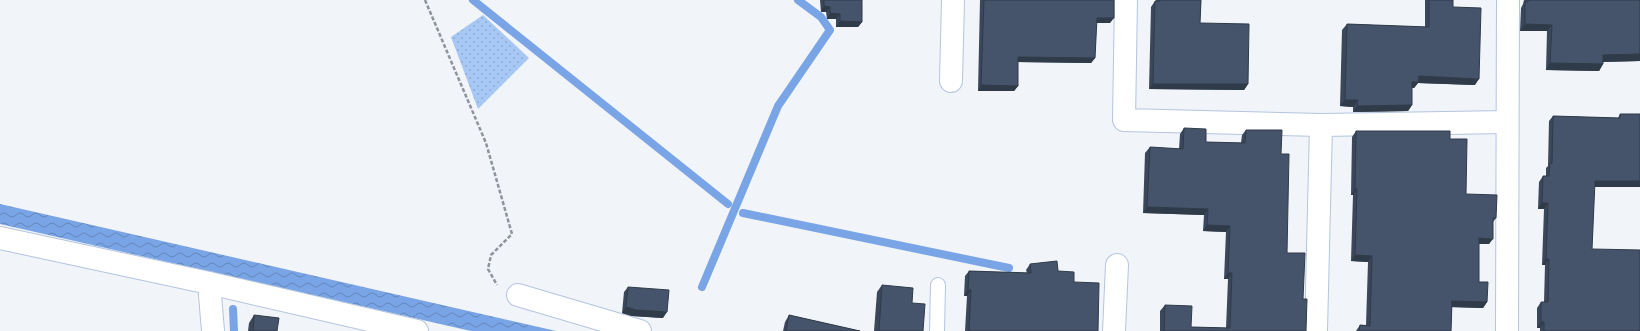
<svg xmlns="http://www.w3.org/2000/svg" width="1640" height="331" font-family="'Golos Text',sans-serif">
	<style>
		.grass { fill: url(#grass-dots) }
		.water { fill: url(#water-waves) }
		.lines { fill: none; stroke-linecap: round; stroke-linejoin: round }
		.stream { stroke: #79a5e6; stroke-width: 8 }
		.service-casing { stroke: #b4c5de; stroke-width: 16 }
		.minor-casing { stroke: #b4c5de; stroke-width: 24 }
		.path { stroke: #8f949b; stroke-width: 2.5; stroke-dasharray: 4 2; stroke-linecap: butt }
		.service { stroke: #fff; stroke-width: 14 }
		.minor { stroke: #fff; stroke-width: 22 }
		.wall { fill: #3b485b }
		.shaded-wall { fill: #303b4a }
		.building { fill: #45546a; stroke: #303b4a }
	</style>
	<defs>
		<pattern id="grass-dots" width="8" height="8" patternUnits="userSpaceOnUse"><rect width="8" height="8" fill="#a7c7f4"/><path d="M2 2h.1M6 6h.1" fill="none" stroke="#90abd2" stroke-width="1.8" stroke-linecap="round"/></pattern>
		<pattern id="water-waves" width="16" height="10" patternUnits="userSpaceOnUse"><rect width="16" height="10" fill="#79a5e6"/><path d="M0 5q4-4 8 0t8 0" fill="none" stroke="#6387bb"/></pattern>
	</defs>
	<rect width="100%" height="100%" fill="#f1f4f9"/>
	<!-- grass -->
	<polygon class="grass" points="483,15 529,58 478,109 451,37"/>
	<!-- water -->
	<polygon class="water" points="0,204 556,331 471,331 0,224"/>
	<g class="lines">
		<!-- stream -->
		<g class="stream">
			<polyline points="473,0 728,204"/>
			<polyline points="743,213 1009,268"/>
			<polyline points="702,287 778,106 830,30 821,17 798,0"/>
			<polyline points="233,309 234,331"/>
		</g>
		<defs>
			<polyline id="service" points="937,331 938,285"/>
			<g id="minor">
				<polyline points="1126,0 1124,120 1321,125 1507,122"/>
				<polyline points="951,81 953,0"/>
				<polyline points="0,238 209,283 417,331"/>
				<polyline points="209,283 213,331"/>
				<polyline points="518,295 640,331"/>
				<polyline points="1114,331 1117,265"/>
				<polyline points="1316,331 1321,125"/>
				<polyline points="1507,331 1508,0"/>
			</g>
		</defs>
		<!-- service casing -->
		<use href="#service" class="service-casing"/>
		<!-- minor casing -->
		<use href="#minor" class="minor-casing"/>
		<!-- path -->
		<polyline class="path" points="425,0 486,143 512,234 491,255 488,269 497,285"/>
		<!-- service -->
		<use href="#service" class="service"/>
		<!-- minor -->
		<use href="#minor" class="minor"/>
	</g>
	<!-- wall -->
	<g class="wall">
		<polygon points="820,0 862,0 862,22 858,27 836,27 836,19 827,19 826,12 821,12"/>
		<polygon points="980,0 1114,0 1110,23 1096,23 1095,58 1091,63 1018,62 1018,86 1014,91 978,91"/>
		<polygon points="1156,0 1201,0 1200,23 1248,84 1244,90 1149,89 1151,7 1155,1 1156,1"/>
		<polygon points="1425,0 1453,0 1453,7 1475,85 1418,83 1414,88 1412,88 1412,105 1408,111 1353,112 1353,107 1340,106 1342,30 1347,24 1425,27"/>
		<polygon points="1524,0 1640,0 1640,61 1603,62 1603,64 1599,71 1546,70 1547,31 1520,31 1521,8 1523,4"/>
		<polygon points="1620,114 1640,187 1594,187 1592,249 1640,331 1540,331 1540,328 1537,328 1537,308 1541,302 1544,302 1545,265 1542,265 1544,209 1538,209 1539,182 1543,176 1546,176 1546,168 1548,166 1549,121 1553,116 1618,118"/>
		<polygon points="1184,128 1206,142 1241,143 1242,135 1246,130 1281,154 1287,253 1303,299 1306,331 1160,331 1160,311 1165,305 1191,327 1226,328 1228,279 1224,279 1226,232 1203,231 1204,215 1143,213 1145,153 1150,147 1179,149 1180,134"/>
		<polygon points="1356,131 1450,139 1466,194 1496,218 1493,222 1489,244 1479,244 1479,282 1487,302 1483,308 1452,307 1451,331 1356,331 1360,325 1366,325 1368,262 1351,261 1353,195 1351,195 1352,137"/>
		<polygon points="1030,264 1058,271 1074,282 1098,331 965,331 967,296 964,296 965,276 969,271 1027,273 1026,270"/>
		<polygon points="882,285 912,303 923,331 874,331 877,292"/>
		<polygon points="628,287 663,318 632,316 622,313 624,292"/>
		<polygon points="254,315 277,331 248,331 249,323"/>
		<polygon points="789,315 860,331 783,331 785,322"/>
	</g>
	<!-- shaded-wall -->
	<g class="shaded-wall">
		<polygon points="824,6 830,7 826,12 821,12"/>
		<polygon points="830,13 840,14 836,19 827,19"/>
		<polygon points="1097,18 1114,18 1110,23 1093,23"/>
		<polygon points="840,21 862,22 858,27 836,27"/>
		<polygon points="1525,24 1552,25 1547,31 1520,31"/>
		<polygon points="1640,54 1640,61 1599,62 1603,55"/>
		<polygon points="1018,57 1095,58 1091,63 1014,62"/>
		<polygon points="1550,63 1603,64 1599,71 1546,70"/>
		<polygon points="1419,76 1479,79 1475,85 1418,83 1414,88 1408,88 1412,82"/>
		<polygon points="1153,84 1248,84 1244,90 1149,89"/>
		<polygon points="981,85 1018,86 1014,91 978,91"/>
		<polygon points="1345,100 1358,100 1353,107 1340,106"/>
		<polygon points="1412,105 1408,111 1353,112 1357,106"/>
		<polygon points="1595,181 1640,181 1640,187 1590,187"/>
		<polygon points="1355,189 1357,189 1353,195 1351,195"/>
		<polygon points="1542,203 1548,203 1544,209 1538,209"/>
		<polygon points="1147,207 1208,209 1204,215 1143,213"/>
		<polygon points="1207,225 1230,226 1226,232 1203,231"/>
		<polygon points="1479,238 1493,239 1489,244 1475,244"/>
		<polygon points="1355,255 1372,256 1368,262 1351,261"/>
		<polygon points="1546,259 1549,259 1545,265 1542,265"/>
		<polygon points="1228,273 1232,273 1228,279 1224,279"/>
		<polygon points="968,290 971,290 967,296 964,296"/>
		<polygon points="1452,301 1487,302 1483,308 1448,307"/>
		<polygon points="626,307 667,312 663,318 632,316 622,313"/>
		<polygon points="1541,322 1544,322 1540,328 1537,328"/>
	</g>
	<!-- building -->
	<g class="building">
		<polygon points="824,0 862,0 862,22 840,21 840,14 830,13 830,7 824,6"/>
		<polygon points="984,0 1114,0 1114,18 1097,18 1095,58 1018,57 1018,86 981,85"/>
		<polygon points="1160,0 1201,0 1200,23 1249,24 1248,84 1153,84 1155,1 1160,1"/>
		<polygon points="1429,0 1453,0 1453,7 1481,8 1479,79 1419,76 1418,82 1412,82 1412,105 1357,106 1358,100 1345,100 1347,24 1429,27"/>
		<polygon points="1528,0 1640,0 1640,54 1603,55 1603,64 1550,63 1552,25 1525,24 1525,2 1528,2"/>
		<polygon points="1620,114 1640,114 1640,181 1595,181 1592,249 1640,250 1640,331 1544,331 1544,322 1541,322 1541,302 1548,302 1549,259 1546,259 1548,203 1542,203 1543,176 1549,176 1550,163 1552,163 1553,116 1620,118"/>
		<polygon points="1184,128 1206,129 1206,142 1245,143 1246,130 1282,130 1281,154 1289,154 1287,253 1305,253 1303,299 1307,299 1306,331 1164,331 1165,305 1192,306 1191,327 1230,328 1232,273 1228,273 1230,226 1207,225 1208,209 1147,207 1150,147 1183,149"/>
		<polygon points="1356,131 1450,131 1450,139 1467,139 1466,194 1497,195 1496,218 1493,218 1493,239 1479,238 1479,282 1488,282 1487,302 1452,301 1451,331 1359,331 1360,325 1370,326 1372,256 1355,255 1357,189 1355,189"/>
		<polygon points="1057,261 1058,271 1074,272 1074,282 1099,283 1098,331 969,331 971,290 968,290 969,271 1031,273 1030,264"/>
		<polygon points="882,285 913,288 912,303 925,304 923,331 879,331"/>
		<polygon points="628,287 669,290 667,312 636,310 626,307"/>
		<polygon points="254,315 279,318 277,331 253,331"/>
		<polygon points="789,315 860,331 786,331"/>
	</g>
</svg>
